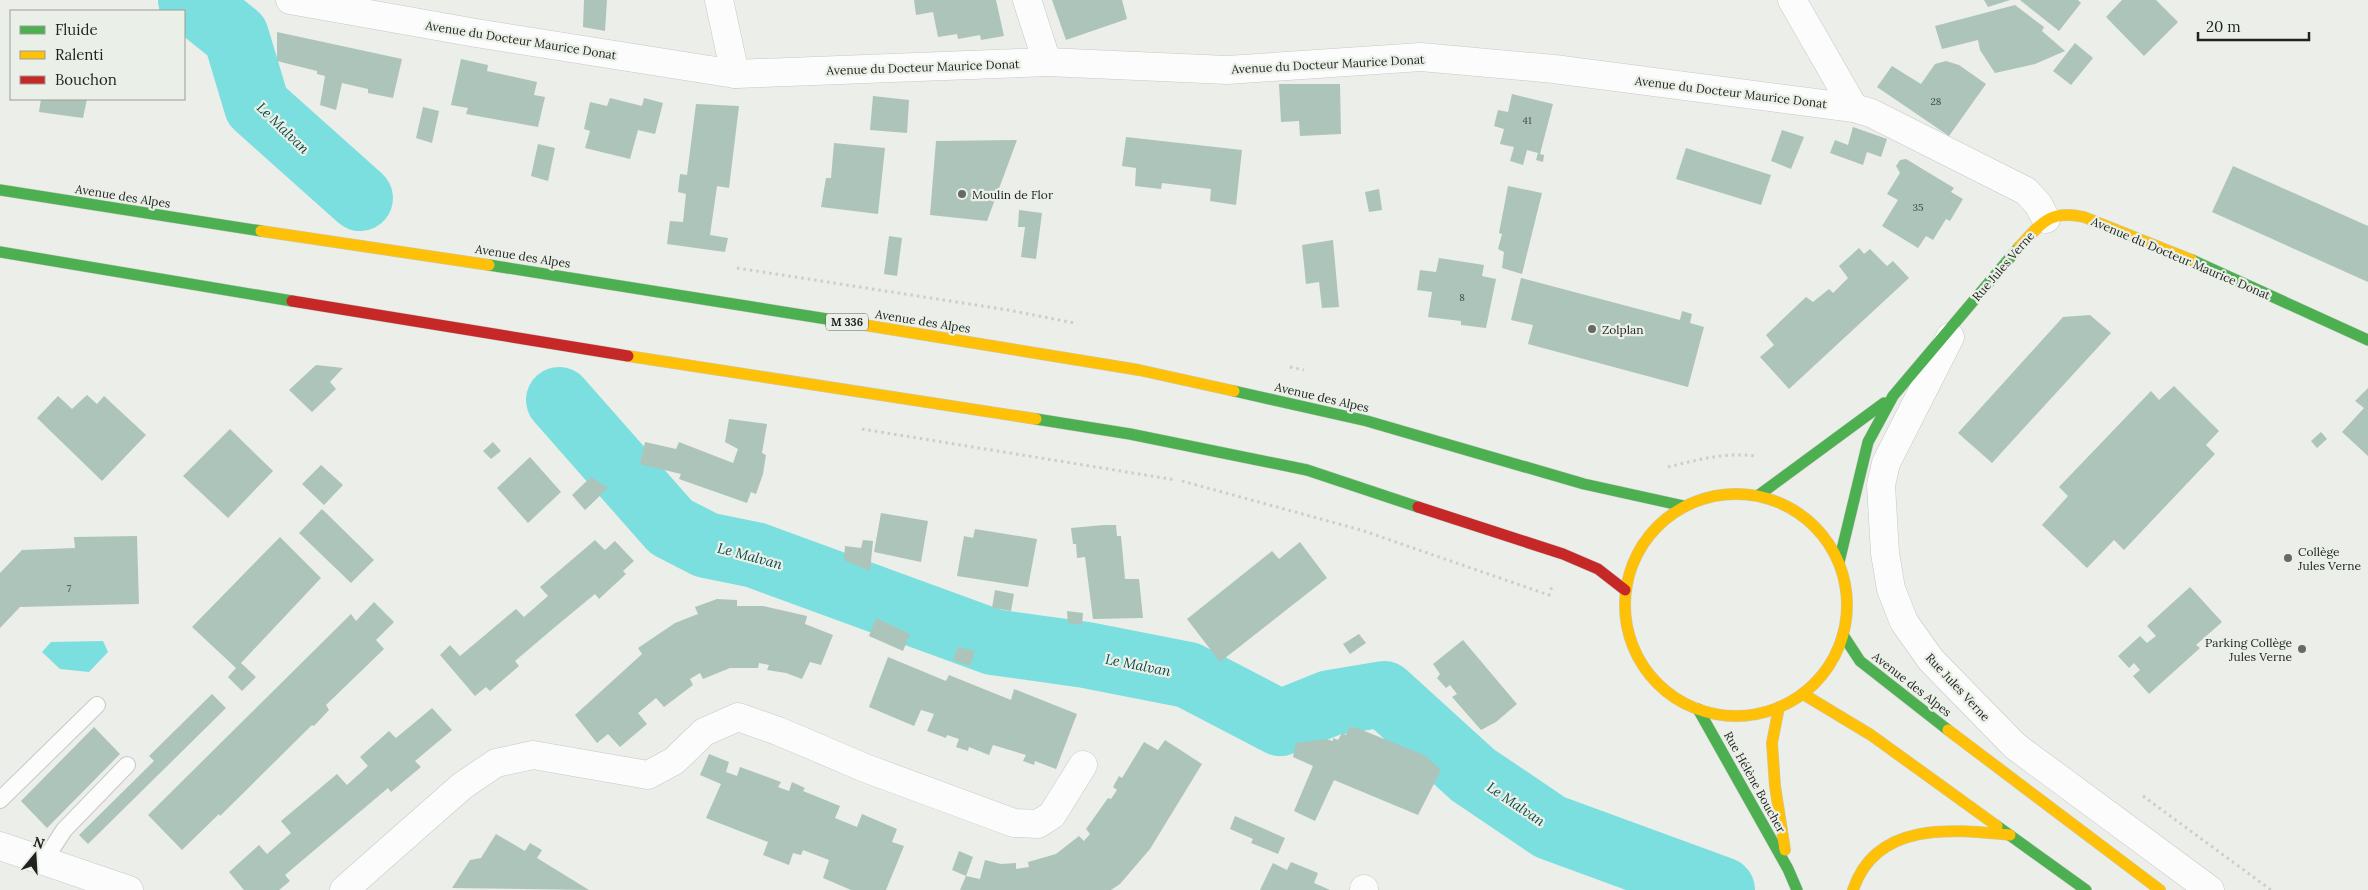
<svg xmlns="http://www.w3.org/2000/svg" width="2368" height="890" font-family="Lora,serif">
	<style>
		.water { fill: #7bdfdf }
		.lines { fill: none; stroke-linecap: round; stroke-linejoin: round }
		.river { stroke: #7bdfdf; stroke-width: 66 }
		.building { fill: #adc4ba }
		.lane-casing { stroke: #c6c9c5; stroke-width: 18 }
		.street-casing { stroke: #c6c9c5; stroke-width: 29 }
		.fast-casing { stroke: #c6c9c5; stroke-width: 12 }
		.slow-casing { stroke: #c6c9c5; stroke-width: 12 }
		.jam-casing { stroke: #c6c9c5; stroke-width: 12 }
		.path { stroke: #cdcecc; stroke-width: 3; stroke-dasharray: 2.5 4; stroke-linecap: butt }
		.lane { stroke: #fcfcfc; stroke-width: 16 }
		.street { stroke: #fcfcfc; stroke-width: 28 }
		.fast { stroke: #4caf50; stroke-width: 11 }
		.slow { stroke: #ffc107; stroke-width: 11 }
		.jam { stroke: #c62828; stroke-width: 11 }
		.poi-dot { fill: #666966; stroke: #eaf0e7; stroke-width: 2 }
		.labels { text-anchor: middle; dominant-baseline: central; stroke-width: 4.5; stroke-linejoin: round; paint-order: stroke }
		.number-label { font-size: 10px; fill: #424a46 }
		.shield { fill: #eaf0e7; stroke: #5c605b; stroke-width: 1 }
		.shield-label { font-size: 11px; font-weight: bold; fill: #1f221f }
		.street-label { font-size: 12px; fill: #1f221f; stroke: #eaf0e7 }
		.poi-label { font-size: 12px; fill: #1f221f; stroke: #eaf0e7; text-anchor: start }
		.water-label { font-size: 14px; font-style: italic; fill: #094a4b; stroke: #eaf0e7 }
	</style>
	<rect width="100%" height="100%" fill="#ebeee9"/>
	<!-- water -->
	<polygon class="water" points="103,641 108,652 89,672 60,669 42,652 51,642"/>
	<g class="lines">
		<!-- river -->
		<g class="river">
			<polyline points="191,0 236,36 257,106 360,198"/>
			<polyline points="559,400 671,527 706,545 755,555 993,642 1086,655 1188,675 1280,723 1330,703 1384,694 1473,775 1550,827 1722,890"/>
		</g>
	</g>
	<!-- building -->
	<g class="building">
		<polygon points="584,0 607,0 605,31 583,27"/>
		<polygon points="914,0 996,0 1004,36 981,40 980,35 958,39 957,34 938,37 933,12 916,15"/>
		<polygon points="1052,0 1122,0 1127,19 1066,40"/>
		<polygon points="1984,0 2010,0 1988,7"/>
		<polygon points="2020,0 2078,0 2081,3 2059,31"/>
		<polygon points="2122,0 2156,0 2178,22 2144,56 2106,17"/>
		<polygon points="2015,5 2044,27 2042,31 2065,51 2035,64 1995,73 1980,50 1978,40 1942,49 1935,26"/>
		<polygon points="277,32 402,59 393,98 368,93 368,89 342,83 336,110 320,105 325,76 317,74 317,71 277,61"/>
		<polygon points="2075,43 2093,58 2071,85 2053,71"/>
		<polygon points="461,59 488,65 487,71 537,82 534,95 545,97 538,127 466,114 468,108 451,105"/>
		<polygon points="1946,61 1959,65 1986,84 1949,136 1877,87 1892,66 1921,84 1935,64"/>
		<polygon points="1279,84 1340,84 1341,134 1300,136 1299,121 1281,122"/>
		<polygon points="1512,94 1553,104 1540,154 1544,155 1543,162 1536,160 1538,153 1527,150 1523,165 1510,161 1514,147 1500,144 1504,129 1494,126 1498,110 1508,112"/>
		<polygon points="873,96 909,100 907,133 870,130"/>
		<polygon points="610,98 642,106 644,98 663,103 655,134 638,130 630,159 585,148 590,131 584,129 590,102 607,106"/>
		<polygon points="41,99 87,99 83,118 39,112"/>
		<polygon points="696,104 739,106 729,188 717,186 710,235 728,238 725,252 667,244 670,221 683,222 686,194 678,192 680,174 687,175"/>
		<polygon points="423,107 439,111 432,143 416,138"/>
		<polygon points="1853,127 1887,139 1881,157 1867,152 1863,165 1830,153 1835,140 1848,145"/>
		<polygon points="1782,130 1804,137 1791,169 1771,161"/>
		<polygon points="1126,137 1242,150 1236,205 1210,201 1211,189 1162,183 1161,189 1135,186 1136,168 1122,166"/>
		<polygon points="1017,140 987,221 930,215 936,141"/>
		<polygon points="834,143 885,148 878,214 821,207 826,178 831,178"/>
		<polygon points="538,144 555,148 548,181 531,176"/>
		<polygon points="1686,148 1771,175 1761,205 1676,179"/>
		<polygon points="1906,159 1954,188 1951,192 1963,199 1950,221 1946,219 1933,240 1926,236 1918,248 1882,226 1898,200 1887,194 1900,173 1896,166 1900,160"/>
		<polygon points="2233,166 2368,226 2368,282 2212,212"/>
		<polygon points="1508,186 1542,193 1522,274 1502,268 1504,252 1498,249 1502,234 1499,233"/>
		<polygon points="1379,189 1382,210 1369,212 1365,192"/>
		<polygon points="1019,210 1042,213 1036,259 1021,257 1025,227 1018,227"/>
		<polygon points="889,236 902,238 897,276 884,274"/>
		<polygon points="1333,240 1339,307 1322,308 1319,282 1306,284 1302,245"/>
		<polygon points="1859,248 1864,254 1870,249 1887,266 1893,261 1909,278 1789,389 1760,357 1774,345 1766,335 1806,297 1813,302 1829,289 1833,293 1848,278 1839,266"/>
		<polygon points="1439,258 1484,265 1482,276 1496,279 1486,328 1461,325 1461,321 1428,317 1432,292 1417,290 1420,270 1436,272"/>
		<polygon points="1521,278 1680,320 1682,311 1692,314 1690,323 1704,327 1688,387 1528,344 1533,325 1511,320"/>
		<polygon points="2090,315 2111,333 1992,463 1958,433 2063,317"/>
		<polygon points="316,365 343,368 330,382 336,389 312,412 289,390"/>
		<polygon points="2174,386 2219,431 2206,445 2215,454 2124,550 2114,540 2087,568 2042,525 2068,496 2059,487 2151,391 2159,400"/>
		<polygon points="2368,388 2368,456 2342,432 2364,408 2355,401"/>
		<polygon points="87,395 97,404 104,396 146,435 102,481 37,418 58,396 72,409"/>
		<polygon points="729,419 767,424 762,453 766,455 763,474 756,494 751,492 747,503 679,479 681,474 640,464 645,442 676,449 679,442 733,463 738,449 725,442"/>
		<polygon points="230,429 273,471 228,518 183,476"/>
		<polygon points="2321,432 2327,439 2317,448 2311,441"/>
		<polygon points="493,442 501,451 491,459 483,451"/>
		<polygon points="530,457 561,492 528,523 497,488"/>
		<polygon points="321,465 343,485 324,505 302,484"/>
		<polygon points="591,477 608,488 585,510 572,495"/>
		<polygon points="322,509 374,560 351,583 299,533"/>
		<polygon points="881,513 928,521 921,562 874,552"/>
		<polygon points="1104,525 1116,525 1117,536 1121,536 1125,579 1139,579 1143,618 1093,619 1085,557 1077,558 1076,544 1073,544 1071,528"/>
		<polygon points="975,529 1037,539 1028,587 957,576 964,536 973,538"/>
		<polygon points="137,536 139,604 20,607 0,628 0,573 22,550 75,548 74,537"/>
		<polygon points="280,537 321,578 241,663 256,677 242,691 228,677 236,668 192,627"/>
		<polygon points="595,540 605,550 615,541 634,561 623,571 626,574 599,599 595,594 555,627 515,661 519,666 490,691 486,687 475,696 440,655 450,645 460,656 516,609 524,617 548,596 540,587"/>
		<polygon points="863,540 873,541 870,571 844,560 845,546 861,548"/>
		<polygon points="1300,542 1327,578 1220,662 1187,619 1272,551 1279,559"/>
		<polygon points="2190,587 2222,622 2196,645 2200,648 2149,694 2133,676 2140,670 2134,663 2129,668 2118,656 2140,636 2147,643 2156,636 2147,626"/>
		<polygon points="995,590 1014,594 1011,611 992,608"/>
		<polygon points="717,599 737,600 737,606 763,606 807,616 805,624 833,635 821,665 810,662 802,679 786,673 767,670 769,665 759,663 758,668 730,668 703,679 700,673 690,679 693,685 664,707 656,698 638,713 647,724 620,747 608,734 597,743 575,715 642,654 638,648 675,623 698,614 695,607"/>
		<polygon points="374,602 394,622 376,640 384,649 326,705 329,710 314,726 312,725 220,816 219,814 182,850 148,815 351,614 356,621"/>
		<polygon points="1067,611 1083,613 1082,625 1068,623"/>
		<polygon points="876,618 910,634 903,651 869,636"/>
		<polygon points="1359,634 1366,643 1350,654 1343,644"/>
		<polygon points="1463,640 1517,704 1496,722 1481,730 1452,697 1457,694 1450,685 1446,688 1437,678 1440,674 1433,664"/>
		<polygon points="958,647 975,651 970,666 953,660"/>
		<polygon points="888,657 946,681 949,675 1011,700 1014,689 1077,714 1056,769 1035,761 1034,765 1023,761 1026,755 993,745 989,755 969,747 968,751 956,747 959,739 947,735 946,738 927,731 934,714 921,710 914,726 869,707"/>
		<polygon points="212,694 226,708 88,844 79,835 154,761 149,756"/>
		<polygon points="432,708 452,730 415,761 421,767 391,792 388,788 285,875 290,881 279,890 244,890 229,872 259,845 267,854 291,833 281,821 337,774 347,785 368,766 360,757 389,731 396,738"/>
		<polygon points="94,727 120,754 47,828 21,801"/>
		<polygon points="1349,727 1357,728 1424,755 1441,770 1418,815 1334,780 1315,821 1294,811 1313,766 1293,757 1296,743 1326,739 1333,741 1333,738 1338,740 1342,733 1346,735"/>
		<polygon points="1165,740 1202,764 1150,849 1120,884 1111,890 960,890 966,876 980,879 985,860 1001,864 1016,863 1016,869 1029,867 1028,862 1056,854 1079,836 1084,841 1090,834 1086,829 1108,798 1111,799 1117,790 1113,787 1119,776 1122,778 1144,742 1158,750"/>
		<polygon points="709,754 729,762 726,772 737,776 740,767 781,782 778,787 789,791 792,782 805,788 803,791 840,806 835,818 857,827 862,814 897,829 892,842 904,846 886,890 851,890 823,878 829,860 803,850 801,855 793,853 789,865 763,855 768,842 706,818 721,784 700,775"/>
		<polygon points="1235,816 1285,838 1278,854 1251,843 1253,839 1230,829"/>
		<polygon points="496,834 525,851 530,843 542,850 537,858 589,890 452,888 470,860 481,858"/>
		<polygon points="959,851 973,857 966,876 952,870"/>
		<polygon points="1291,862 1318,873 1314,883 1330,890 1260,890 1273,863 1287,870"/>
	</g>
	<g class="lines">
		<defs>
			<g id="lane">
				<polyline points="0,800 97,705"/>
				<polyline points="44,861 64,830 127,765"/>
			</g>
			<g id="street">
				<polyline points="290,0 476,33 735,74 1047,62 1227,70 1421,57 1554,69 1854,108 1871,113 2026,191 2038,204 2046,219"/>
				<polyline points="719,0 735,74"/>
				<polyline points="1027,0 1047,62"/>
				<polyline points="1792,0 1854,108"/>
				<polyline points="1950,337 1886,463 1881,485 1885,553 1891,589 1904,622 1931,660 2015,746 2210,890"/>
				<polyline points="0,846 129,890"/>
				<polyline points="344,890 462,786 496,763 533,755 648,775 674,761 704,732 738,717 778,731 865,768 1014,823 1038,824 1052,815 1083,765"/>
				<polyline points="1364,890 1364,889"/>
			</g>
			<g id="fast">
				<polyline points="0,190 261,231"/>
				<polyline points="0,252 292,301"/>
				<polyline points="2192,260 2368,340"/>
				<polyline points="489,265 852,323"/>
				<polyline points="1234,391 1367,421 1584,484 1684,506"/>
				<polyline points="1036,419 1130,434 1307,470 1418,507"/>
				<polyline points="1759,495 1884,403"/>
				<polyline points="1839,562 1868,442 1893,396 2019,247"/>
				<polyline points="1843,635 1860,661 1948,730"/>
				<polyline points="1698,709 1788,869 1797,890"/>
				<polyline points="1997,826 2086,890"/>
			</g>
			<g id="slow">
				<polyline points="261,231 489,265"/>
				<path d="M2019 247C2041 224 2049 209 2084 217L2192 260"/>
				<polyline points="852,323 1139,370 1234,391"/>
				<polyline points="628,356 1036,419"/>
				<circle cx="1736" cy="605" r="111"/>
				<polyline points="1803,694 1871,735 1997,826"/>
				<polyline points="1779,707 1772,743 1775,786 1785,850"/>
				<polyline points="1948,730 2160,890"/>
				<path d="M1853 890C1876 821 1952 829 2010 835"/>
			</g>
			<g id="jam">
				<polyline points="292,301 628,356"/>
				<polyline points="1418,507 1563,554 1598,569 1625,590"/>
			</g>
		</defs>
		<!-- lane casing -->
		<use href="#lane" class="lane-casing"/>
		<!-- street casing -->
		<use href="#street" class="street-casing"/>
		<!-- fast casing -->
		<use href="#fast" class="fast-casing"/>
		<!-- slow casing -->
		<use href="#slow" class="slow-casing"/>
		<!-- jam casing -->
		<use href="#jam" class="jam-casing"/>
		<!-- path -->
		<g class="path">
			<polyline points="737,268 1008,310 1074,323"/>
			<polyline points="1290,367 1304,370"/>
			<polyline points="862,429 1176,480"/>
			<path d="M1668 467C1697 460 1725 452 1755 456"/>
			<polyline points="1182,481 1361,530 1549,595 1552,586"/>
			<polyline points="2143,796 2271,890"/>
		</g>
		<!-- lane -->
		<use href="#lane" class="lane"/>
		<!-- street -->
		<use href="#street" class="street"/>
		<!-- fast -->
		<use href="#fast" class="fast"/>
		<!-- slow -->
		<use href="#slow" class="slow"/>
		<!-- jam -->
		<use href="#jam" class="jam"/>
	</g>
	<!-- markers -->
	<g class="poi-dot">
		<circle cx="962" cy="194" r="5"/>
		<circle cx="1592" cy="329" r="5"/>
		<circle cx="2288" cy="558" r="5"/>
		<circle cx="2302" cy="649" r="5"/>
	</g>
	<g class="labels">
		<!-- number labels -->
		<g class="number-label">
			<text x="1936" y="101">28</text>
			<text x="1527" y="120">41</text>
			<text x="1918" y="207">35</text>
			<text x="1462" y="297">8</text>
			<text x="69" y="588">7</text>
		</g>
		<!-- shield labels -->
		<rect class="shield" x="826" y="313.5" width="42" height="17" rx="4"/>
		<g class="shield-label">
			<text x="847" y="322">M 336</text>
		</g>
		<!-- street labels -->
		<g class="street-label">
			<text transform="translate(521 40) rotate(9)">Avenue du Docteur Maurice Donat</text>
			<text transform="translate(1328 64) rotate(-3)">Avenue du Docteur Maurice Donat</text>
			<text transform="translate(923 67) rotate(-2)">Avenue du Docteur Maurice Donat</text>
			<text transform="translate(1731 92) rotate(7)">Avenue du Docteur Maurice Donat</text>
			<text transform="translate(123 196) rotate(9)">Avenue des Alpes</text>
			<text transform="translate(523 256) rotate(9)">Avenue des Alpes</text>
			<text transform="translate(2181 258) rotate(23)">Avenue du Docteur Maurice Donat</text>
			<text transform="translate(2003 266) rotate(-49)">Rue Jules Verne</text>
			<text transform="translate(923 321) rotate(9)">Avenue des Alpes</text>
			<text transform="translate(1322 397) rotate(13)">Avenue des Alpes</text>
			<text transform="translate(1912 684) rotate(38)">Avenue des Alpes</text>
			<text transform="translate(1958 687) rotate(47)">Rue Jules Verne</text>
			<text transform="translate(1755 782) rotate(61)">Rue Hélène Boucher</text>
		</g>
		<!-- poi labels -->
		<g class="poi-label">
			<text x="972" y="194">Moulin de Flor</text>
			<text x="1602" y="329">Zolplan</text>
			<text x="2298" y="551">Collège<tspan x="2298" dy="14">Jules Verne</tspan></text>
			<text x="2292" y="642" text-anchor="end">Parking Collège<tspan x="2292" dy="14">Jules Verne</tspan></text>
		</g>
		<!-- water labels -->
		<g class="water-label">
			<text transform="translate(283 128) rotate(44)">Le Malvan</text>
			<text transform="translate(750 556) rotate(15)">Le Malvan</text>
			<text transform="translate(1138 665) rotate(11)">Le Malvan</text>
			<text transform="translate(1516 804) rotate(34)">Le Malvan</text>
		</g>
	</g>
	<!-- legend -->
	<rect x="10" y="10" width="175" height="90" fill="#eaf0e7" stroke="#999e97"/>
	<rect x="20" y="26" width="25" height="8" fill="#4caf50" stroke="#999e97"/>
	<text x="55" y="35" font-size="15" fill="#1f221f">Fluide</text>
	<rect x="20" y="51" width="25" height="8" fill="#ffc107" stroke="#999e97"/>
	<text x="55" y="60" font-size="15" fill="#1f221f">Ralenti</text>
	<rect x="20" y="76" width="25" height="8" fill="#c62828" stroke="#999e97"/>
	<text x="55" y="85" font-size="15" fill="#1f221f">Bouchon</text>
	<!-- north arrow -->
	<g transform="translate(35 855) rotate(18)" stroke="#eaf0e7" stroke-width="4" paint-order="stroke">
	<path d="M0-4L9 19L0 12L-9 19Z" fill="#1f221f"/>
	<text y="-8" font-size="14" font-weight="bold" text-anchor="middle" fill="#1f221f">N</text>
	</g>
	<!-- scale -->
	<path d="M2198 32v8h111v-8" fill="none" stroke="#1f221f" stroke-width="2.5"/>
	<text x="2206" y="32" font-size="15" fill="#1f221f" stroke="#eaf0e7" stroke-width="4" paint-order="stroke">20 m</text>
</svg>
